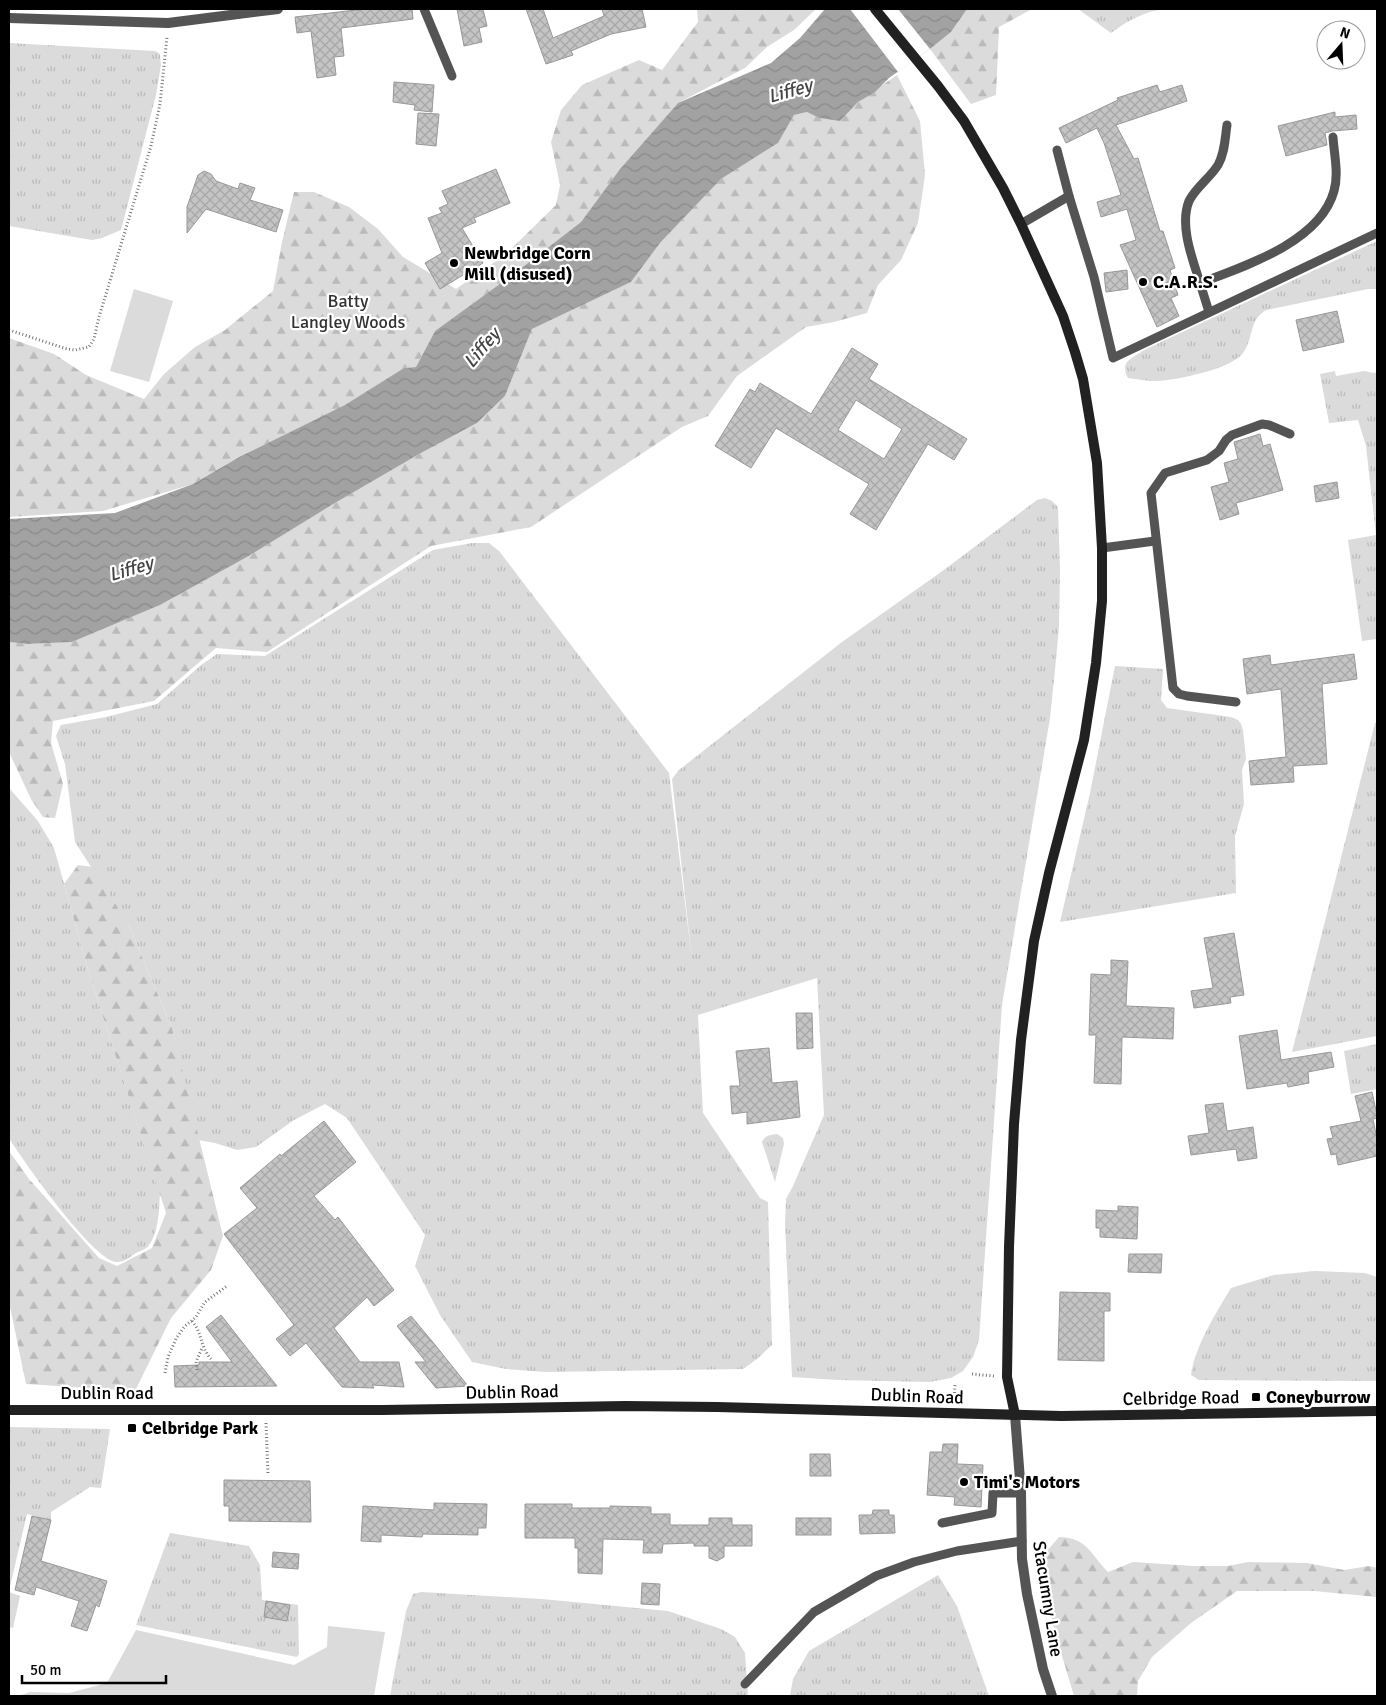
<svg xmlns="http://www.w3.org/2000/svg" width="1386" height="1705" font-family="Signika,sans-serif">
	<style>
		.grass { fill: url(#grass-tufts) }
		.forest { fill: url(#forest-firs) }
		.garden { fill: #dbdbdb }
		.water { fill: url(#water-waves) }
		.pier { fill: #fff }
		.building { fill: url(#building-cross-hatch); stroke: #989898; fill-rule: evenodd }
		.lines { fill: none; stroke-linecap: round; stroke-linejoin: round }
		.path { stroke: #767676; stroke-width: 3; stroke-dasharray: 1 2.5; stroke-linecap: butt }
		.lane { stroke: #545454; stroke-width: 9 }
		.street { stroke: #545454; stroke-width: 10 }
		.secondary { stroke: #212121; stroke-width: 10 }
		.poi-dot { fill: #000; stroke: #fff; stroke-width: 2 }
		.labels { text-anchor: middle; dominant-baseline: central; stroke-width: 4.5; stroke-linejoin: round; paint-order: stroke }
		.poi-label { font-size: 18px; font-weight: bold; fill: #000; stroke: #fff; text-anchor: start }
		.park-label { font-size: 18px; fill: #323232; stroke: #fff }
		.street-label { font-size: 18px; fill: #000; stroke: #fff }
		.water-label { font-size: 19px; font-style: italic; fill: #434343; stroke: #fff }
	</style>
	<defs>
		<pattern id="grass-tufts" width="24" height="20" patternUnits="userSpaceOnUse" patternTransform="scale(1.25)"><rect width="24" height="20" fill="#dbdbdb"/><path d="M3 7l-1-3M5 7V3M7 7l1-3M15 17l-1-3M17 17v-4M19 17l1-3" fill="none" stroke="#bababa"/></pattern>
		<pattern id="forest-firs" width="22" height="20" patternUnits="userSpaceOnUse" patternTransform="scale(1.25)"><rect width="22" height="20" fill="#dbdbdb"/><path d="M5 1l3.5 6h-7zM16 11l3.5 6h-7z" fill="#bababa"/></pattern>
		<pattern id="water-waves" width="16" height="10" patternUnits="userSpaceOnUse" patternTransform="scale(1.25)"><rect width="16" height="10" fill="#a2a2a2"/><path d="M0 5q4-4 8 0t8 0" fill="none" stroke="#8a8a8a"/></pattern>
		<pattern id="building-cross-hatch" width="8" height="8" patternUnits="userSpaceOnUse" patternTransform="scale(1.25)"><rect width="8" height="8" fill="#c4c4c4"/><path d="M0 0l8 8M0 8l8-8" fill="none" stroke="#a7a7a7"/></pattern>
	</defs>
	<rect width="100%" height="100%" fill="#fff"/>
	<!-- grass -->
	<g class="grass">
		<path d="M1078 9H1164C1143 12 1127 21 1111 33Z"/>
		<polygon points="9,43 155,51 160,54 161,65 156,95 121,230 102,238 92,240 9,226"/>
		<path d="M1377 241V289H1368L1266 310C1249 321 1254 334 1245 350 1236 369 1176 380 1156 381 1147 381 1137 379 1128 378 1119 361 1132 359 1144 350Z"/>
		<polygon points="1335,371 1336,376 1364,371 1374,373 1377,372 1377,639 1362,641 1348,540 1376,535 1366,446 1358,420 1329,423 1320,374"/>
		<polygon points="1045,498 1052,501 1058,507 1060,571 1059,626 1055,670 1050,718 1002,1005 979,1340 973,1357 963,1371 951,1378 929,1382 838,1380 792,1377 785,1224 786,1199 793,1186 824,1115 817,978 698,1015 703,1113 760,1198 768,1202 772,1345 757,1359 743,1369 546,1372 506,1369 472,1362 440,1315 415,1266 425,1235 347,1118 325,1104 294,1120 256,1147 237,1150 215,1143 198,1140 172,1028 129,926 75,842 65,764 56,736 61,725 106,717 157,704 201,665 217,654 265,656 433,550 472,543 489,543 499,551 669,773 692,960 672,779 679,770 842,642 941,572 1037,500"/>
		<polygon points="1115,666 1163,669 1161,700 1167,708 1231,717 1238,720 1241,724 1243,730 1245,749 1246,759 1242,770 1244,804 1235,836 1236,893 1060,922 1090,793"/>
		<polygon points="1375,723 1377,723 1377,1036 1292,1052"/>
		<path d="M9 788 38 821 54 848 89 973 160 1193C159 1209 159 1232 149 1245 147 1249 140 1251 136 1253 130 1257 123 1263 116 1262 93 1260 23 1161 9 1138Z"/>
		<polygon points="1377,1044 1377,1089 1351,1094 1344,1051"/>
		<path d="M777 1134 783 1138 784 1144 775 1182 762 1142C765 1135 770 1135 777 1134Z"/>
		<path d="M1315 1271 1365 1273 1377 1277V1381L1199 1380 1191 1375C1195 1346 1216 1313 1231 1288L1274 1275Z"/>
		<polygon points="9,1427 110,1429 101,1488 90,1487 51,1512 51,1520 27,1514 9,1591"/>
		<polygon points="170,1533 249,1546 260,1565 262,1600 298,1605 299,1654 297,1657 136,1625"/>
		<polygon points="938,1575 957,1606 989,1696 790,1696 793,1679 809,1651"/>
		<polygon points="9,1592 20,1596 13,1628 9,1627"/>
		<polygon points="421,1592 542,1599 668,1611 721,1629 735,1637 745,1653 748,1696 390,1696 406,1611 413,1594"/>
	</g>
	<!-- forest -->
	<g class="forest">
		<polygon points="697,9 816,9 794,30 767,47 745,68 678,103 620,169 581,222 519,270 435,331 416,367 404,368 346,405 241,456 193,484 103,511 9,517 9,338 54,354 86,375 144,399 164,374 195,347 225,330 273,291 282,242 294,192 314,192 349,207 378,229 403,257 456,289 506,254 556,205 560,185 551,142 561,110 582,85 639,60 662,70 698,22"/>
		<polygon points="967,9 1032,9 999,27 996,95 971,104 930,49 951,32"/>
		<polygon points="897,75 920,121 925,175 918,223 901,260 878,285 867,313 834,322 806,327 737,376 708,416 682,427 531,527 431,546 267,652 216,648 154,701 53,721 51,743 63,784 55,818 43,817 31,799 9,752 9,642 27,644 72,642 160,605 247,557 335,503 421,453 477,423 505,396 532,329 631,282 660,243 721,179 778,143 794,115 807,112 819,118 840,121 858,102"/>
		<polygon points="78,865 93,867 129,926 172,1028 223,1236 211,1270 171,1318 135,1391 26,1384 9,1302 9,1151 29,1179 99,1258 117,1266 152,1248 166,1213 89,973 64,884"/>
		<path d="M1059 1537C1088 1538 1090 1554 1108 1572L1133 1562 1193 1566H1228L1248 1562 1307 1563 1344 1570 1369 1566 1377 1568V1597L1314 1591H1237L1191 1623 1152 1657 1138 1681 1137 1696H1074L1054 1629 1047 1595 1046 1552Z"/>
	</g>
	<!-- garden -->
	<g class="garden">
		<polygon points="134,289 173,301 149,382 110,371"/>
		<polygon points="328,1626 385,1632 374,1696 18,1696 30,1692 69,1693 107,1683 136,1630 294,1665 327,1647"/>
	</g>
	<!-- water -->
	<polygon class="water" points="825,9 967,9 951,32 930,49 889,78 875,92 858,102 840,121 819,118 807,112 794,115 778,143 721,179 660,243 631,282 532,329 505,396 477,423 421,453 335,503 247,557 160,605 72,642 27,644 9,642 9,519 115,513 193,484 241,456 345,405 404,368 416,367 435,331 519,270 581,222 620,169 678,103 771,63 800,38"/>
	<!-- pier -->
	<polygon class="pier" points="850,9 898,9 930,49 898,72"/>
	<!-- building -->
	<g class="building">
		<polygon points="365,9 412,9 413,19 341,28 344,56 334,57 336,75 317,78 311,31 297,33 295,17"/>
		<polygon points="457,9 483,9 487,26 479,28 482,42 464,46"/>
		<polygon points="526,9 543,9 553,38 604,16 602,9 642,9 646,27 611,34 571,51 573,55 546,64"/>
		<polygon points="394,82 434,85 432,112 414,110 415,105 393,102"/>
		<polygon points="1157,85 1160,92 1182,85 1187,101 1116,125 1134,159 1138,158 1160,231 1163,231 1175,268 1170,270 1178,295 1171,298 1179,316 1157,327 1120,245 1136,240 1127,209 1101,217 1097,202 1121,195 1104,143 1097,128 1066,143 1059,128 1118,100 1117,98"/>
		<polygon points="1335,112 1335,117 1356,115 1357,129 1332,131 1325,133 1327,145 1286,156 1278,126"/>
		<polygon points="418,113 439,114 436,146 416,144"/>
		<polygon points="496,169 510,203 474,218 476,222 462,228 483,263 440,289 425,263 442,253 428,218 442,213 439,208 448,204 442,191"/>
		<polygon points="204,171 211,174 216,181 238,189 240,183 255,188 250,200 283,210 276,232 206,209 187,233 187,207 198,175"/>
		<polygon points="1127,270 1128,289 1106,292 1104,273"/>
		<polygon points="1337,311 1344,342 1303,351 1296,320"/>
		<path d="M852 348 878 364 869 379 967 439 954 460 928 444 876 530 850 514 869 484 776 428 751 468 715 446 750 389 755 392 760 383 811 414ZM856 400 902 429 884 459 838 430Z"/>
		<polygon points="1260,434 1263,446 1270,444 1283,490 1236,503 1239,514 1220,520 1211,487 1229,482 1224,463 1238,459 1234,442"/>
		<polygon points="1337,482 1339,498 1316,502 1314,486"/>
		<polygon points="1354,654 1357,679 1322,684 1327,764 1293,766 1294,782 1251,785 1249,761 1286,757 1281,689 1247,694 1243,659 1270,655 1271,665"/>
		<polygon points="1234,933 1244,995 1230,997 1231,1003 1194,1008 1191,991 1213,988 1204,938"/>
		<polygon points="1111,960 1128,961 1126,1006 1174,1008 1173,1039 1122,1037 1121,1084 1094,1083 1096,1035 1089,1035 1091,974 1111,975"/>
		<polygon points="796,1013 812,1013 813,1048 797,1049"/>
		<polygon points="1277,1030 1281,1060 1331,1052 1334,1067 1308,1072 1309,1083 1288,1087 1287,1083 1247,1089 1239,1036"/>
		<polygon points="769,1048 772,1083 797,1081 800,1117 747,1124 747,1112 732,1114 730,1086 740,1086 736,1051"/>
		<polygon points="1372,1092 1377,1115 1377,1118 1373,1119 1377,1139 1377,1156 1338,1165 1336,1154 1331,1155 1327,1139 1333,1138 1330,1127 1361,1121 1355,1096"/>
		<polygon points="1223,1103 1227,1131 1253,1127 1257,1158 1238,1161 1236,1149 1191,1155 1188,1136 1209,1133 1205,1105"/>
		<polygon points="324,1121 356,1162 314,1196 335,1220 338,1217 394,1290 374,1306 367,1297 334,1328 360,1362 399,1362 404,1387 372,1385 374,1388 342,1387 306,1343 290,1356 276,1339 294,1325 224,1234 257,1208 240,1188 280,1154 281,1156"/>
		<polygon points="1118,1206 1138,1207 1137,1239 1100,1237 1100,1228 1096,1228 1096,1210 1118,1211"/>
		<polygon points="1129,1254 1162,1254 1161,1273 1128,1272"/>
		<polygon points="1060,1292 1110,1293 1110,1311 1104,1311 1104,1361 1058,1360"/>
		<polygon points="221,1315 242,1342 277,1386 175,1387 174,1366 199,1365 199,1362 232,1362 206,1327"/>
		<polygon points="411,1316 436,1346 468,1386 436,1388 415,1362 426,1362 397,1326"/>
		<polygon points="943,1444 958,1444 957,1464 983,1465 981,1507 954,1505 955,1497 927,1495 930,1452 942,1452"/>
		<polygon points="810,1454 830,1454 831,1476 810,1476"/>
		<polygon points="224,1480 310,1481 311,1522 229,1521 229,1506 224,1506"/>
		<polygon points="434,1503 487,1504 486,1528 478,1528 478,1535 423,1534 422,1537 381,1535 381,1542 361,1541 363,1506 434,1510"/>
		<polygon points="525,1504 572,1504 572,1508 610,1508 610,1506 651,1507 651,1514 670,1514 670,1525 709,1525 709,1518 732,1518 732,1525 752,1525 752,1546 724,1546 724,1557 717,1561 709,1558 709,1546 694,1546 694,1543 663,1544 662,1553 643,1553 644,1540 603,1539 602,1574 578,1573 578,1548 575,1548 575,1538 525,1538"/>
		<polygon points="873,1510 889,1510 889,1515 894,1515 895,1533 860,1534 859,1515 872,1515"/>
		<polygon points="32,1516 51,1520 41,1561 107,1581 99,1607 96,1605 87,1631 71,1626 79,1601 36,1587 34,1595 15,1590"/>
		<rect x="796" y="1518" width="35" height="17"/>
		<polygon points="273,1552 299,1554 298,1569 272,1567"/>
		<polygon points="642,1583 660,1584 659,1605 641,1604"/>
		<polygon points="266,1601 290,1605 287,1621 264,1617"/>
	</g>
	<g class="lines">
		<!-- path -->
		<g class="path">
			<polyline points="9,330 67,349 75,350 89,347 94,339 99,317 151,146 160,104 167,37"/>
			<path d="M192 1321C203 1334 199 1345 211 1359"/>
			<polyline points="197,1370 196,1362 202,1348"/>
			<polyline points="165,1373 168,1357 176,1339 184,1327 196,1317 205,1302 227,1286"/>
			<polyline points="972,1374 994,1376"/>
			<polyline points="954,1400 955,1385"/>
			<polyline points="266,1423 268,1474"/>
		</g>
		<!-- lane -->
		<g class="lane">
			<polyline points="424,9 452,76"/>
			<path d="M1227 125C1225 138 1225 153 1218 165 1210 178 1196 187 1189 201 1179 226 1193 260 1200 283 1245 266 1320 242 1334 191 1339 174 1334 154 1333 137"/>
			<polyline points="1057,150 1069,196 1094,277 1113,358 1377,233"/>
			<polyline points="1021,224 1069,196"/>
			<polyline points="1200,283 1209,312"/>
			<polyline points="1102,548 1155,541"/>
			<polyline points="1236,702 1187,696 1179,694 1173,688 1151,493 1165,473 1207,460 1219,451 1226,440 1232,435 1262,424 1269,425 1290,434"/>
			<polyline points="942,1523 992,1513 993,1493 1021,1493"/>
			<polyline points="745,1684 814,1612 876,1576 914,1562 957,1551 1022,1541"/>
		</g>
		<!-- street -->
		<g class="street">
			<polyline points="9,18 168,23 278,9"/>
			<polyline points="1015,1415 1021,1493 1022,1559 1027,1594 1043,1669 1052,1696"/>
		</g>
		<!-- secondary -->
		<g class="secondary">
			<polyline points="875,9 938,86 964,121 1003,188 1021,224 1063,316 1075,352 1083,379 1097,463 1102,548 1102,601 1096,663 1084,740 1049,873 1034,941 1021,1040 1014,1124 1009,1247 1007,1377 1015,1415"/>
			<polyline points="9,1410 383,1410 625,1406 717,1407 1061,1416 1377,1411"/>
		</g>
	</g>
	<!-- markers -->
	<g class="poi-dot">
		<circle cx="454" cy="263" r="5"/>
		<circle cx="1143" cy="282" r="5"/>
		<rect x="1251" y="1392" width="10" height="10" rx="2.5"/>
		<rect x="127" y="1423" width="10" height="10" rx="2.5"/>
		<circle cx="964" cy="1482" r="5"/>
	</g>
	<g class="labels">
		<!-- poi labels -->
		<g class="poi-label">
			<text x="464" y="253">Newbridge Corn<tspan x="464" dy="21">Mill (disused)</tspan></text>
			<text x="1153" y="282">C.A.R.S.</text>
			<text x="1266" y="1397">Coneyburrow</text>
			<text x="142" y="1428">Celbridge Park</text>
			<text x="974" y="1482">Timi's Motors</text>
		</g>
		<!-- park labels -->
		<g class="park-label">
			<text x="348" y="301">Batty<tspan x="348" dy="21">Langley Woods</tspan></text>
		</g>
		<!-- street labels -->
		<g class="street-label">
			<text transform="translate(512 1392) rotate(-1)">Dublin Road</text>
			<text x="107" y="1393">Dublin Road</text>
			<text transform="translate(917 1396) rotate(2)">Dublin Road</text>
			<text transform="translate(1181 1398) rotate(-1)">Celbridge Road</text>
			<text transform="translate(1048 1599) rotate(81)">Stacumny Lane</text>
		</g>
		<!-- water labels -->
		<g class="water-label">
			<text transform="translate(790 91) rotate(-16)">Liffey</text>
			<text transform="translate(482 348) rotate(-50)">Liffey</text>
			<text transform="translate(131 569) rotate(-17)">Liffey</text>
		</g>
	</g>
	<!-- border -->
	<rect width="1386" height="1705" fill="none" stroke="#000000" stroke-width="20"/>
	<!-- north arrow -->
	<g transform="translate(1341 45) rotate(19)"><circle r="24" fill="#ffffff" stroke="#999999"/>
	<path d="M0-4L9 19L0 12L-9 19Z" fill="#000000"/>
	<text y="-8" font-size="14" font-weight="bold" text-anchor="middle" fill="#000000">N</text>
	</g>
	<!-- scale -->
	<path d="M22 1675v8h144v-8" fill="none" stroke="#000000" stroke-width="2.5"/>
	<text x="30" y="1675" font-size="15" fill="#000000" stroke="#ffffff" stroke-width="4" paint-order="stroke">50 m</text>
</svg>
